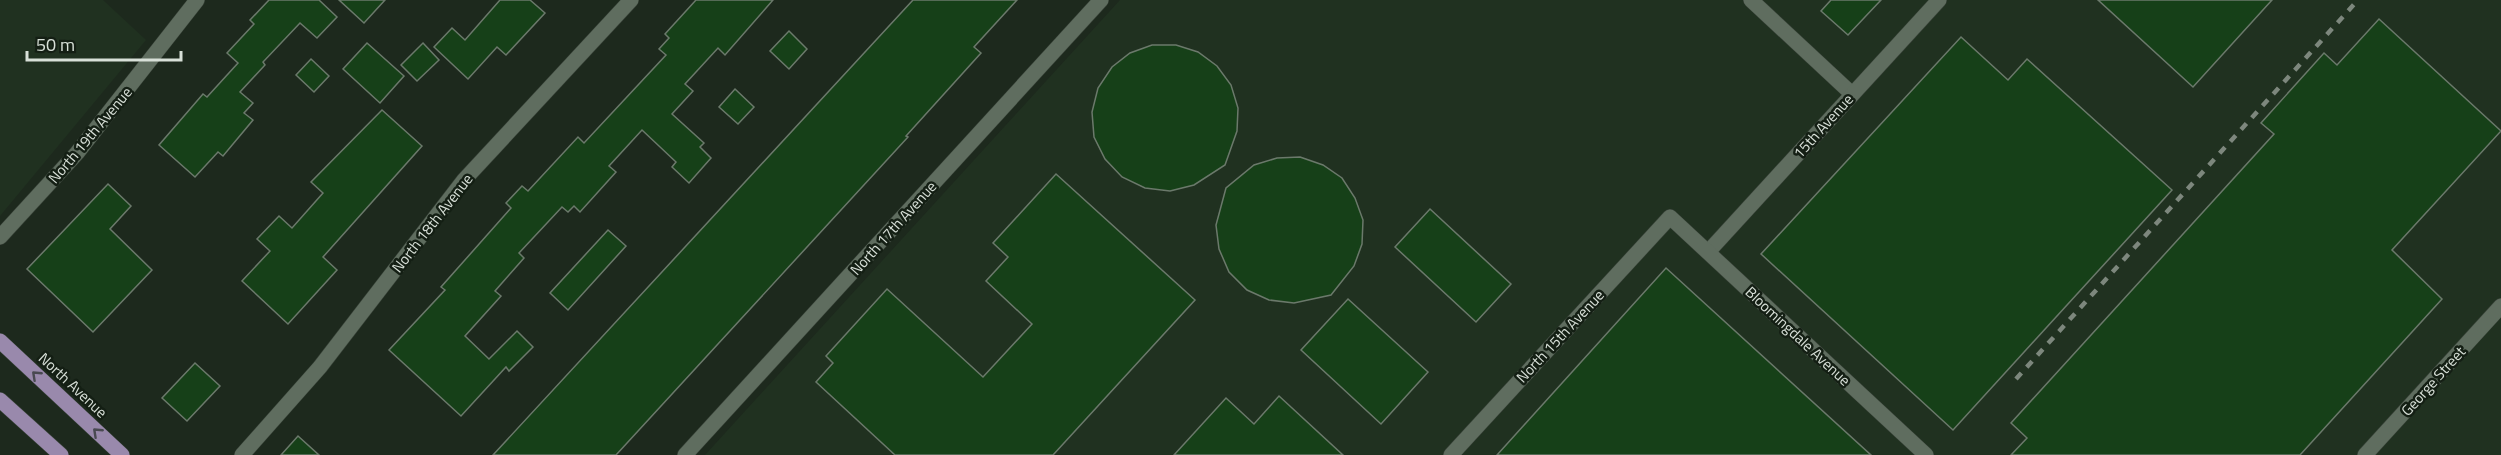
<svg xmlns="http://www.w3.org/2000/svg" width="2501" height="455" font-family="'Titillium Web',sans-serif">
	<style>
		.built { fill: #203120 }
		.building { fill: #164018; stroke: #6b796b; stroke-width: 1.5 }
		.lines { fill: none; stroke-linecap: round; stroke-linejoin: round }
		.street-casing { stroke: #394339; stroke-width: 16 }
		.primary-casing { stroke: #394339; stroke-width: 16 }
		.street { stroke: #5f6d5f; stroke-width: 15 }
		.primary { stroke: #9989ac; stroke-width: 15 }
		.rail { stroke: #7d877d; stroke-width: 4.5; stroke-dasharray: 8 8; stroke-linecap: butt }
		.oneway { stroke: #494951 }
		.labels { text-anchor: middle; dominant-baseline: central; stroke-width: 5; stroke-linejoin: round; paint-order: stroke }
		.street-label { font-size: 15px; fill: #d8e0d8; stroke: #141f14 }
	</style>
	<rect width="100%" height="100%" fill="#1d291d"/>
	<!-- built -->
	<g class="built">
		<polygon points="0,0 103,0 146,40 0,216"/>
		<polygon points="1120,0 2501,0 2501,455 705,455"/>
	</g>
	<!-- building -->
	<g class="building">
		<polygon points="269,0 319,0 337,17 317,38 300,23 263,62 265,65 240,92 253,103 244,113 253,120 223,156 218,152 195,177 159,145 203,94 207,97 238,63 227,53 254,24 250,20"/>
		<polygon points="339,0 385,0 364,23"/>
		<polygon points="500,0 530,0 545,13 506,55 497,47 468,79 434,47 452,28 465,40"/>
		<polygon points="696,0 773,0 725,55 718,48 685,84 693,91 672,114 704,143 700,147 711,158 689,183 672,167 676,162 642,130 609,166 616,172 580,212 574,206 568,212 562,207 519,253 524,258 495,291 501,296 465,336 489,359 517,331 533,347 509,371 506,367 461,416 389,350 445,290 441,287 511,208 506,203 522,186 528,191 578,137 584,143 666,55 659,49 669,38 665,34"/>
		<polygon points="913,0 1017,0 974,47 981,53 906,136 908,137 616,455 493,455"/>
		<polygon points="1831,0 1881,0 1848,35 1821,11"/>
		<polygon points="2098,0 2272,0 2193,87"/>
		<polygon points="2379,19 2501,131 2392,250 2442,299 2300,455 2011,455 2027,438 2011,423 2274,134 2261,123 2324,53 2337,65"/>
		<polygon points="789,31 807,49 789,69 770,51"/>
		<polygon points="1961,37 2008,80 2027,59 2172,190 1953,430 1761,254"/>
		<polygon points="367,43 404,76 380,103 343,69"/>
		<polygon points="423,43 439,60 417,81 401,65"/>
		<polygon points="1152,45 1176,45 1198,52 1217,66 1231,85 1238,108 1237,131 1225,165 1194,185 1170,191 1145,188 1122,177 1105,159 1094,137 1092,112 1098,88 1112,67 1130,53"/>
		<polygon points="311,59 329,76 314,92 296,75"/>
		<polygon points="735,89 754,107 738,124 719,107"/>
		<polygon points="382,110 422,146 323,257 337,270 288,324 242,281 270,251 257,239 279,216 292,228 323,193 311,182"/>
		<polygon points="1300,157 1323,165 1342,178 1355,198 1363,220 1362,244 1354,266 1331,295 1294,303 1269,300 1247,290 1229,272 1219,249 1216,225 1226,188 1254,165 1277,158"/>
		<polygon points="1056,174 1195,300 1053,455 895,455 816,382 833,363 826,356 887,289 983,377 1032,324 986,281 1008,257 993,243"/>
		<polygon points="108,184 131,206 110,229 152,270 93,332 27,269"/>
		<polygon points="1430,209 1511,284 1476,322 1395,247"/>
		<polygon points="608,230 626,246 568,310 550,293"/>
		<polygon points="1666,268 1871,455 1497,455"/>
		<polygon points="1348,299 1428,372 1381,424 1301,350"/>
		<polygon points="195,363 220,386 187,421 162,398"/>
		<polygon points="1279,396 1343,455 1174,455 1226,398 1254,424"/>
		<polygon points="298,436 319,455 281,455"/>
	</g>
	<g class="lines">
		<defs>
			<g id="street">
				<polyline points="1751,0 1852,94"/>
				<polyline points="0,237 77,153 197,0"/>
				<polyline points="1708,252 1939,0"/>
				<polyline points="242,455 320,367 464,180 631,0"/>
				<polyline points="685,455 1101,0"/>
				<polyline points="1451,455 1670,217 1926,455"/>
				<polyline points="2365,455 2501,306"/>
			</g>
			<g id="primary">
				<polyline points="0,341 122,455"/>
				<polyline points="0,400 61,455"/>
			</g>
		</defs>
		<!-- street casing -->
		<use href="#street" class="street-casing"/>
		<!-- primary casing -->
		<use href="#primary" class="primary-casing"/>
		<!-- street -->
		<use href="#street" class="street"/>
		<!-- primary -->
		<use href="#primary" class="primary"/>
		<!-- rail -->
		<polyline class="rail" points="2016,379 2358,0"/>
	</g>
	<!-- one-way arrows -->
	<defs><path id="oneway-chevron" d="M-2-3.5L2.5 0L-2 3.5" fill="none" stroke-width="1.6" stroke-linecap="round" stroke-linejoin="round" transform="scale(1.5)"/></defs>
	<g class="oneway">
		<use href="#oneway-chevron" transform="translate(36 375) rotate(-137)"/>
		<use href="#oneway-chevron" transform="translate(97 432) rotate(-137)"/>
	</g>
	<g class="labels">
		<!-- street labels -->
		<g class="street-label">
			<text transform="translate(1823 126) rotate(-48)">15th Avenue</text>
			<text transform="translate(90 135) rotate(-50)">North 19th Avenue</text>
			<text transform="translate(432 223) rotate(-52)">North 18th Avenue</text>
			<text transform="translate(893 228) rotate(-48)">North 17th Avenue</text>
			<text transform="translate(1560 336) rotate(-47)">North 15th Avenue</text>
			<text transform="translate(1798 336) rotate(43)">Bloomingdale Avenue</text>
			<text transform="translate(2433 381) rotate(-48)">George Street</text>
			<text transform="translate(73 385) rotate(43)">North Avenue</text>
		</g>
	</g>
	<!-- scale -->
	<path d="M27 51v9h154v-9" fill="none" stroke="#d8e0d8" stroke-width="3"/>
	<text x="36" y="51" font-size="18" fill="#d8e0d8" stroke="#141f14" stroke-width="4.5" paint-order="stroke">50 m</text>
</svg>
